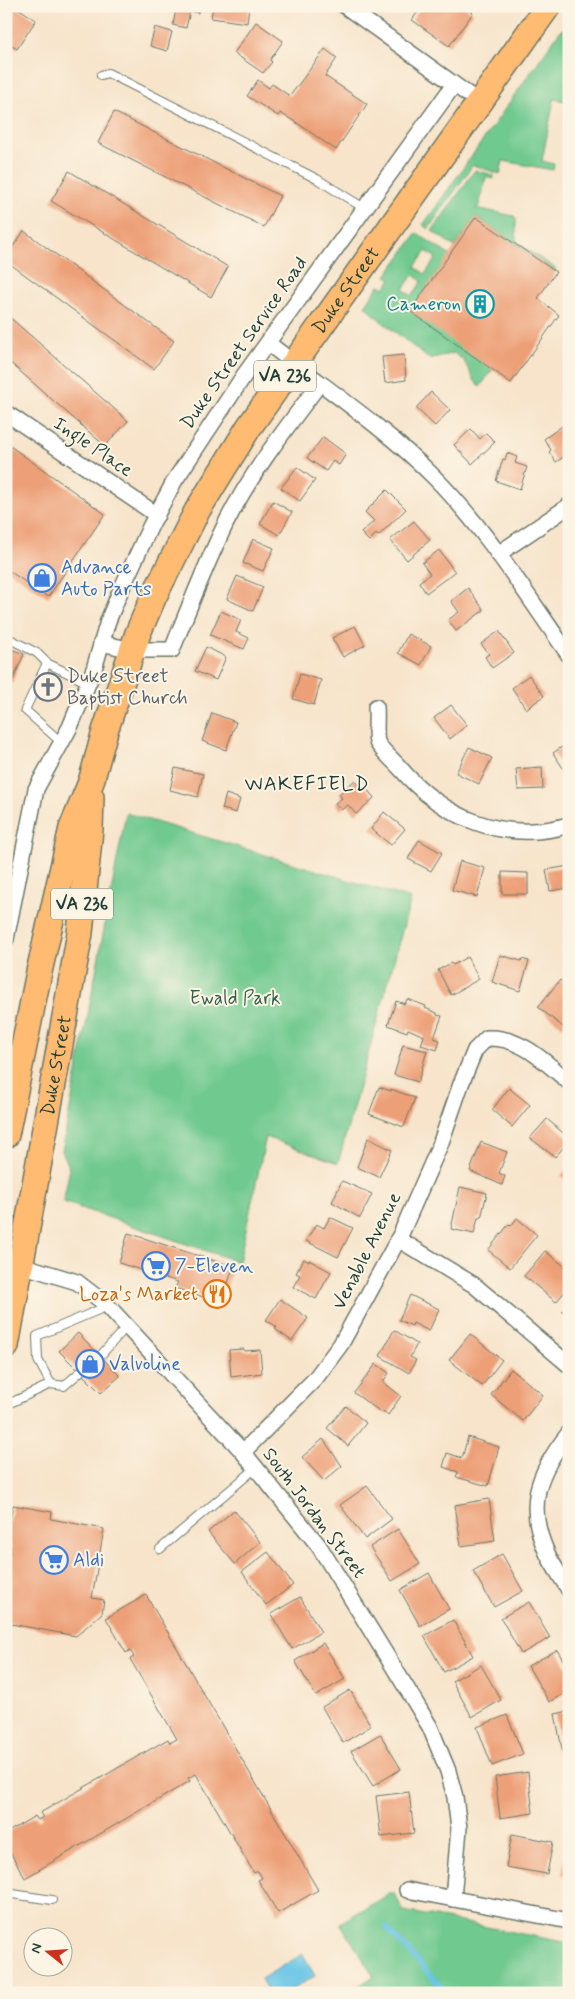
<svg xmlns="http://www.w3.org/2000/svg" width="575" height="1999" font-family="Mynerve,sans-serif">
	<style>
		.green { fill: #70c98f; stroke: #488362; fill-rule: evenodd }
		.water { fill: #67c5e6; stroke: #43818d }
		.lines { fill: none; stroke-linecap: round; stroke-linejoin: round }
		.stream { stroke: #67c5e6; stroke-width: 5 }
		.building { fill: #eda078 }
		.lane-casing { stroke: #6b7769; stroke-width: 10 }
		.street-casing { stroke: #6b7769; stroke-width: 18 }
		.primary-casing { stroke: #6b7769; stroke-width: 28 }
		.lane { stroke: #fff; stroke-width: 8 }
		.street { stroke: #fff; stroke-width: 15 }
		.primary { stroke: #ffbb71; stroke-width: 25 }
		.labels { text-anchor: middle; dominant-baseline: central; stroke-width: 4; stroke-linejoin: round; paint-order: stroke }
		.shield { fill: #fcf5e5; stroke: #617469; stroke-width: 1 }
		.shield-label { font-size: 18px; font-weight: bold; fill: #1f3d34 }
		.street-label { font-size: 19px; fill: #1f3d34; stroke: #fcf5e5 }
		.culture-label { font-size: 19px; fill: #0d838f; stroke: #fcf5e5; text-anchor: end }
		.shop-label { font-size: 19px; fill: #366cbe; stroke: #fcf5e5; text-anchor: start }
		.worship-label { font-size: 19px; fill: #5b616d; stroke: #fcf5e5; text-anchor: start }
		.park-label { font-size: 19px; fill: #33604b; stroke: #fcf5e5 }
		.food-label { font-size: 19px; fill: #c56008; stroke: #fcf5e5; text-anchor: end }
		.neighbourhood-label { font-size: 20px; letter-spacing: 1px; fill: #1f3d34; stroke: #fcf5e5 }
	</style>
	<rect width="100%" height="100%" fill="#fcf5e5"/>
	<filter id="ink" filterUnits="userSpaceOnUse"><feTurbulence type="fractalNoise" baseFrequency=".02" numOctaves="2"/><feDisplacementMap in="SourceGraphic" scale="10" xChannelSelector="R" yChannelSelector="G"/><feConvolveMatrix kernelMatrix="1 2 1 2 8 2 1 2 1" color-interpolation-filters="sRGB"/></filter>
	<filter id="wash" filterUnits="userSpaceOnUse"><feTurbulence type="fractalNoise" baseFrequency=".0096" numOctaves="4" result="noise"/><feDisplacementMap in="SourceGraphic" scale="20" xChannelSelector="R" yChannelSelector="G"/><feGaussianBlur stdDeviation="1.12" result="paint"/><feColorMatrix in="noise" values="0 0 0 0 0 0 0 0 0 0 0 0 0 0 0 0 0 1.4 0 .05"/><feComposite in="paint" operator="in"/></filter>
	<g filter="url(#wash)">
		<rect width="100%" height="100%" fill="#f7e4cb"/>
		<!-- green -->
		<g class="green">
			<polygon points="569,27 569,86 566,101 554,99 542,161 554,164 553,170 503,161 500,174 473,165 428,229 423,225 555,38 560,31"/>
			<polygon points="475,170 493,175 494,179 486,177 479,206 476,208 514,216 516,219 516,242 556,269 554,271 476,217 455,247 432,231"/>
			<path d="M417 233 449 255 492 370 480 387 474 380 464 361 454 353 429 359 380 320 365 306 379 285 385 288 391 279 386 276ZM426 251 436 258 425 274 415 267ZM413 275 422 281 412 296 403 289Z"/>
			<polygon points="126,813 411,899 338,1163 266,1137 239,1262 63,1202 69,1173 68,1164 62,1151"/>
			<polygon points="393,1892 404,1911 569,1943 569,1993 347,1993 374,1976 340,1923"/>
		</g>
		<!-- water -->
		<polygon class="water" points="303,1954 315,1976 289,1991 290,1993 269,1993 261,1979"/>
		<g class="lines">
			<!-- stream -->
			<polyline class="stream" points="386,1927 447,1993"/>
		</g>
		<g id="blocks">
			<!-- building -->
			<g class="building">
				<polygon points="6,6 15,6 36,20 17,49 6,42"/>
				<polygon points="127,6 139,6 138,10"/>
				<polygon points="167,6 199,6 198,13 190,11 186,28 173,25 176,9"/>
				<polygon points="213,6 249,6 247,23 211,18"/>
				<polygon points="422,6 464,6 473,13 449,46 412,20"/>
				<polygon points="256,22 283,41 270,60 272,62 263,73 234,53"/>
				<polygon points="155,27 172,32 167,51 150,46"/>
				<polygon points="325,49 337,58 325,76 367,104 336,150 294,121 280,113 278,116 247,96 258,80 269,88 272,84 290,96"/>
				<polygon points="114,112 280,196 264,227 98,143"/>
				<polygon points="69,171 228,267 211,297 51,201"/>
				<polygon points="476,217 556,272 538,298 559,315 511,383 410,311"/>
				<polygon points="24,231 174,341 154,369 6,261 6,256"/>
				<polygon points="6,314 128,421 105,446 6,359"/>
				<polygon points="404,355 406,380 385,383 382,357"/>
				<polygon points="431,392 450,410 435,426 416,408"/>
				<polygon points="565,424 569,430 569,448 565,451 567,455 556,462 549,452 551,450 544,439"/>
				<polygon points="471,429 480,439 486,433 495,442 472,464 454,445"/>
				<polygon points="323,437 346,454 339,465 333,461 326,471 307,458"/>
				<polygon points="6,443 105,514 48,597 6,569"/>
				<polygon points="507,453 517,457 515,463 527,467 520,489 496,481 503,459 505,460"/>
				<polygon points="297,467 315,480 300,501 281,488"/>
				<polygon points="387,490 406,509 378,536 376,534 369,541 361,533 374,521 365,512"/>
				<polygon points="273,501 292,512 279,535 260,524"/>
				<polygon points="414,521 430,540 407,560 390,540"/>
				<polygon points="253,539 274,548 263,571 243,563"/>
				<polygon points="439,550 455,572 426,593 419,582 430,574 422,563"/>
				<polygon points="237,576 263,587 253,611 227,599"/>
				<polygon points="468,588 484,610 456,631 448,620 459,612 451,601"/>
				<polygon points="221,611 241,620 236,632 249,638 244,649 210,635"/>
				<polygon points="355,626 365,645 343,657 332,638"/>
				<polygon points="499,631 514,653 492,668 485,657 489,654 481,644"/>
				<polygon points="408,634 431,646 421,665 398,653"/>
				<polygon points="6,647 24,654 6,696"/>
				<polygon points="206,647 226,657 216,680 195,671"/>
				<polygon points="300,674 321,680 314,705 293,699"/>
				<polygon points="529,675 544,696 526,709 512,688"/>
				<polygon points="451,705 467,725 450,739 434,718"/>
				<polygon points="212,713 236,722 226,750 202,741"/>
				<polygon points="569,742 569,773 567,774 553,753"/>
				<polygon points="469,747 492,758 479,784 456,773"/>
				<polygon points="542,767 543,789 518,790 516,769"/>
				<polygon points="175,768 203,774 198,797 170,790"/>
				<polygon points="355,780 363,790 366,788 374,798 356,814 348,805 341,810 335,803 342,798 339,794"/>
				<polygon points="226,794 240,799 236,813 222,809"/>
				<polygon points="384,812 405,829 391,845 371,829"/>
				<polygon points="419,840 442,853 431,871 408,859"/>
				<polygon points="460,861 485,868 477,897 452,890"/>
				<polygon points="569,866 569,888 550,891 546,870"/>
				<polygon points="502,872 528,873 528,894 502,894"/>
				<polygon points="500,955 521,961 522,959 529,961 520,991 492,982"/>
				<polygon points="467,957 479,979 451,995 438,970 451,963 453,965"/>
				<polygon points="560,980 569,988 569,993 566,997 569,1000 569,1019 563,1027 538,1007"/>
				<polygon points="407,999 426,1006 425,1008 437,1013 437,1015 442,1016 434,1038 440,1040 437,1050 421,1045 424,1036 408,1029 407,1032 388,1025 396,1001 405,1004"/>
				<polygon points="403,1045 427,1051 418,1082 394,1075"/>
				<polygon points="379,1087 391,1091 391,1089 415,1098 404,1127 369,1114"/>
				<polygon points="509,1088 530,1105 512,1127 492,1110"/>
				<polygon points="547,1119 569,1138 569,1141 555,1157 530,1138"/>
				<polygon points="368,1138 392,1150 379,1177 357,1167"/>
				<polygon points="481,1142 507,1152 499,1173 505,1176 502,1185 470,1171"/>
				<polygon points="569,1167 569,1182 561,1176"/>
				<polygon points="342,1181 372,1194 360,1218 332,1202"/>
				<polygon points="460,1187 487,1193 481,1218 478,1218 474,1234 451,1229"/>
				<polygon points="330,1217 353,1228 338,1257 306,1241 316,1224 324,1228"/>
				<polygon points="517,1218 537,1235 510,1268 488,1250 509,1224 511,1226"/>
				<polygon points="128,1233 233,1267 222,1303 175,1288 178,1282 119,1263"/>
				<polygon points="545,1251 569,1270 569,1287 556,1302 524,1276"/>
				<polygon points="304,1259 309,1262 309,1260 331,1272 316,1299 293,1287 300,1275 296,1273"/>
				<polygon points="410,1295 439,1309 429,1331 413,1323 412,1326 399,1320"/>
				<polygon points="280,1299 308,1318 292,1341 275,1329 277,1327 266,1320"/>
				<polygon points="569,1304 569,1317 562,1312"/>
				<polygon points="394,1330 417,1344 410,1357 416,1360 409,1373 380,1356"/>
				<polygon points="78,1333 120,1376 101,1393 59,1351"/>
				<polygon points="470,1334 502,1360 482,1386 449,1360"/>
				<polygon points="244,1349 244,1351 260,1350 262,1373 231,1377 229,1350"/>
				<polygon points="376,1364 389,1373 383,1382 401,1396 388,1415 383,1411 382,1413 354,1393"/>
				<polygon points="511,1369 543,1395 523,1421 491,1395"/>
				<polygon points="346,1406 366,1423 348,1446 327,1428"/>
				<polygon points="468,1437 499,1447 488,1486 456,1477 458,1472 443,1467 447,1453 462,1458"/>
				<polygon points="323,1439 342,1466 324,1481 302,1457"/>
				<polygon points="367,1486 392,1519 365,1539 340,1505"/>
				<polygon points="489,1499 495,1541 461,1546 455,1505"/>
				<polygon points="13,1505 52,1512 51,1519 104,1529 92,1598 104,1600 102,1613 76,1636 6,1623 6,1575 11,1546 6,1545 6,1541"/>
				<polygon points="234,1510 260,1542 235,1564 208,1532"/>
				<polygon points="398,1529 420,1564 392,1581 370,1547"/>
				<polygon points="268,1552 293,1585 266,1605 242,1572"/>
				<polygon points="502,1554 523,1591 494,1607 473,1571"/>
				<polygon points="429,1573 449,1609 420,1626 400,1590"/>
				<polygon points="146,1595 318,1890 278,1913 258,1880 262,1878 258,1871 254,1873 196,1774 188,1778 190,1781 25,1878 6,1845 6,1833 35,1816 38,1820 43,1817 40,1813 168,1739 170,1743 177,1739 130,1659 134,1657 130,1650 126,1653 106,1618"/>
				<polygon points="300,1597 321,1632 292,1649 271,1614"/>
				<polygon points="529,1602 550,1638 521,1654 501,1618"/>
				<polygon points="453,1620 473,1656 444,1672 424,1636"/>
				<polygon points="323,1643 345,1679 316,1696 295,1661"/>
				<polygon points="557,1650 569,1670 569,1691 549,1702 528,1666"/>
				<polygon points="481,1665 501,1700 472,1717 452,1681"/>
				<polygon points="350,1690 371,1726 343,1743 322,1707"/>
				<polygon points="569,1711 569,1753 563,1754 555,1714"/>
				<polygon points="507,1715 523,1754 492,1766 477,1727"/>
				<polygon points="380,1734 401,1769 373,1786 351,1751"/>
				<polygon points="528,1772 533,1813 500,1818 495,1777"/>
				<polygon points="409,1792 414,1833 381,1837 376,1796"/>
				<polygon points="512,1834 553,1842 547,1874 506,1867"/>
				<polygon points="568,1843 569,1844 569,1876 562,1875"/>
			</g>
		</g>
	</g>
	<g filter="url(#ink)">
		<use href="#blocks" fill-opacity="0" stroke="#6b7769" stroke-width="1"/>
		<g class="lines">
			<defs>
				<g id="lane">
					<polyline points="101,75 108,73 317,179 364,208"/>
					<polyline points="6,637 37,653 47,663"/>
					<polyline points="61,742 25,710 47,663 88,683"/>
					<polyline points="100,1356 127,1326"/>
					<polyline points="51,1384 38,1360 37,1336 108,1306"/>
					<polyline points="6,1405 51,1384 64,1386 80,1372"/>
					<polyline points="160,1549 256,1468"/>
					<polyline points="6,1893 52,1900"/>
				</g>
				<g id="street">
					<polyline points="345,6 480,103"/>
					<path d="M268 343C323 387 383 426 433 476 486 529 526 594 569 655"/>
					<polyline points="6,413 157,515"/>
					<polyline points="498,554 569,506"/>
					<path d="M101 643 132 650H172C189 607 206 564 226 523 251 473 286 428 320 383"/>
					<path d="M376 707C377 716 375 735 377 742 380 749 395 762 400 768 443 818 504 844 569 825"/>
					<polyline points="6,939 36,789 70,727 94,669 108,621 119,594 151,525 175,480 245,374 453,86"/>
					<polyline points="398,1239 474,1285 569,1365"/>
					<polyline points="21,1265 77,1282 108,1306 243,1452 319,1546 412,1697 430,1727 448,1771 455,1797 459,1828 453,1899"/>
					<path d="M569 1433C538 1472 525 1505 547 1553 553 1566 562 1578 569 1590"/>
					<path d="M243 1452 315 1379 341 1344 400 1236 440 1145 461 1084 475 1050 487 1038C520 1036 545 1062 569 1082"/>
					<polyline points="407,1890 569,1921"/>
				</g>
				<g id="primary">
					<path id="s1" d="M6 1135 39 972 72 828 91 782 105 731 122 681 138 633 154 596 197 511 249 427 548 6"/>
					<path id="s2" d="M6 1346 80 933 90 829 91 797"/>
				</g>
			</defs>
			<!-- lane casing -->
			<use href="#lane" class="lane-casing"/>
			<!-- street casing -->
			<use href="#street" class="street-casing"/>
			<!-- primary casing -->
			<use href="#primary" class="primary-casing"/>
			<!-- lane -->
			<use href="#lane" class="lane"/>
			<!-- street -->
			<use href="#street" class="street"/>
			<!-- primary -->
			<use href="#primary" class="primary"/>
		</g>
	</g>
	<!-- icons -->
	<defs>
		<symbol id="building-ring" viewBox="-11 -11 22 22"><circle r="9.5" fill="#fcf5e5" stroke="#0f9aa8" stroke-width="1.5"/><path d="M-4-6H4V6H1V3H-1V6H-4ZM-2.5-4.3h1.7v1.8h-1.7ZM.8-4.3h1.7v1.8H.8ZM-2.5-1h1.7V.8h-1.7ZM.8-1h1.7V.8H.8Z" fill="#0f9aa8"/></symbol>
		<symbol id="shop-ring" viewBox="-11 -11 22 22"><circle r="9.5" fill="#fcf5e5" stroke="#3f7fe0" stroke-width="1.5"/><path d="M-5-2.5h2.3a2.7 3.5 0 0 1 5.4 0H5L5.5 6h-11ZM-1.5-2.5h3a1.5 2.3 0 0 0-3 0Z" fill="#3f7fe0"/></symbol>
		<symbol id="church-ring" viewBox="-11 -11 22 22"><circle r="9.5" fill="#fcf5e5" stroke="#6b7280" stroke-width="1.5"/><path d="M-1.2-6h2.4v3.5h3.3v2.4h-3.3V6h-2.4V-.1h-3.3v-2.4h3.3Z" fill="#6b7280"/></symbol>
		<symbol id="supermarket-ring" viewBox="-11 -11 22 22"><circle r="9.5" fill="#fcf5e5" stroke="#3f7fe0" stroke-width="1.5"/><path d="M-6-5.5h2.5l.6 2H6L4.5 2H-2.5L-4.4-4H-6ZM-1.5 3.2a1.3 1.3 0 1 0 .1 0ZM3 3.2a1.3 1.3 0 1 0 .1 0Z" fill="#3f7fe0"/></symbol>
		<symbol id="restaurant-ring" viewBox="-11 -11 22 22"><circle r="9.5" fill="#fcf5e5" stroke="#e8710a" stroke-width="1.5"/><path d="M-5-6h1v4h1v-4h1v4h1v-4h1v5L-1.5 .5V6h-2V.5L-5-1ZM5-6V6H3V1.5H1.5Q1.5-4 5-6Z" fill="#e8710a"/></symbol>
	</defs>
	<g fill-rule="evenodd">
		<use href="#building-ring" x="464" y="288" width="32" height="32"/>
		<use href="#shop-ring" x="26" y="562" width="32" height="32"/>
		<use href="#church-ring" x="32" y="671" width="32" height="32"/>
		<use href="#supermarket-ring" x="140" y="1250" width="32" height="32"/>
		<use href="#restaurant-ring" x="201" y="1278" width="32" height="32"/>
		<use href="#shop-ring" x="74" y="1348" width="32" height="32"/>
		<use href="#supermarket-ring" x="38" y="1544" width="32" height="32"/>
	</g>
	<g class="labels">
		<!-- shield labels -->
		<g class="shield">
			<rect x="254" y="360.5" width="62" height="31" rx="4"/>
			<rect x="51" y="888.5" width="62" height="31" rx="4"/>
		</g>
		<g class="shield-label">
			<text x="285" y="376">VA 236</text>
			<text x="82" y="904">VA 236</text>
		</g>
		<!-- street labels -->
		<g class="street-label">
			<text stroke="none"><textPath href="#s1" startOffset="922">Duke Street</textPath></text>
			<text transform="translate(244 343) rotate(-55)">Duke Street Service Road</text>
			<text transform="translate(93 447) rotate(34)">Ingle Place</text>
			<text stroke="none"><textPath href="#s2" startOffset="285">Duke Street</textPath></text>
			<text transform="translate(367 1251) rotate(-63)">Venable Avenue</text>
			<text transform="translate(314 1513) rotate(53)">South Jordan Street</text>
		</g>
		<!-- culture labels -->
		<g class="culture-label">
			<text x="461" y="304">Cameron</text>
		</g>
		<!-- shop labels -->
		<g class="shop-label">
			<text x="61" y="567">Advance<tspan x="61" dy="22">Auto Parts</tspan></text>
			<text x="175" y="1266">7-Eleven</text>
			<text x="109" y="1364">Valvoline</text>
			<text x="73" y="1560">Aldi</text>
		</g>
		<!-- worship labels -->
		<g class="worship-label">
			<text x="67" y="676">Duke Street<tspan x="67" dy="22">Baptist Church</tspan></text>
		</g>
		<!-- park labels -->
		<g class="park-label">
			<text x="235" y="998">Ewald Park</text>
		</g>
		<!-- food labels -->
		<g class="food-label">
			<text x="198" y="1294">Loza's Market</text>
		</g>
		<!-- neighbourhood labels -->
		<g class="neighbourhood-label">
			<text x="307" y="784">WAKEFIELD</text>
		</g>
	</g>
	<!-- margin -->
	<rect width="575" height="1999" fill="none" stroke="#fcf5e5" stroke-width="25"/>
	<!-- north arrow -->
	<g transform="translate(48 1952) rotate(287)"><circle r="24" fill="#fcf5e5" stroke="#a4ab9e"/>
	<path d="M0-4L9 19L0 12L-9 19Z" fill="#c8321e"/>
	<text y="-8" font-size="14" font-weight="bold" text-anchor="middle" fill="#1f3d34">N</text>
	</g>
</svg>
